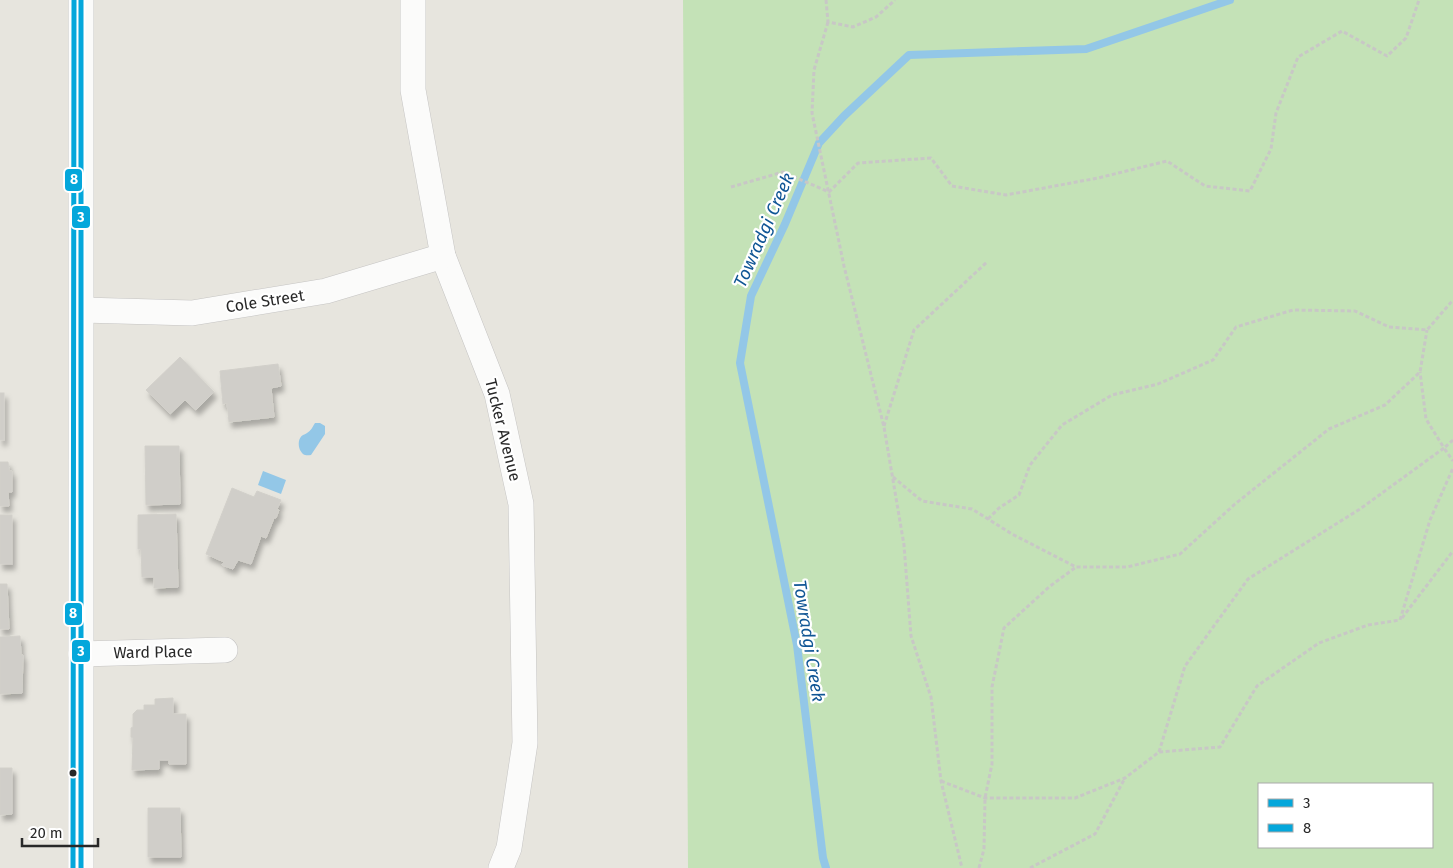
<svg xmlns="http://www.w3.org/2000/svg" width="1453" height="868" font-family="'Fira Sans',sans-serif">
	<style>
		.green { fill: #c4e2b7; fill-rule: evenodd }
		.water { fill: #93c7e7 }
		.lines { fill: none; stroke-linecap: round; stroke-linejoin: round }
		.stream { stroke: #93c7e7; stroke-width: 8 }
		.building { fill: #d0cec9; stroke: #d2d0ca; filter: url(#shadow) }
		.street-casing { stroke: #c5c4c3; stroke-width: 26 }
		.path { stroke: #c8c7c6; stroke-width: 3; stroke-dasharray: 4 2.5; stroke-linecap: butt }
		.street { stroke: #fbfbfa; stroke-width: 25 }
		.bus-1-casing { stroke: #fff; stroke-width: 9 }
		.bus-2-casing { stroke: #fff; stroke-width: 9 }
		.bus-1 { stroke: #04a7db; stroke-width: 5 }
		.bus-2 { stroke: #04a7db; stroke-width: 5 }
		.bus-dot { fill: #282828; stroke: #fff; stroke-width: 2 }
		.labels { text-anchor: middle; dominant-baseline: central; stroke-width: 4.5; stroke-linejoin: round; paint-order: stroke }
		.street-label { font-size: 16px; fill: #282828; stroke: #fff }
		.water-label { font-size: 18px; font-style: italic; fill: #105695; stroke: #fff }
		.line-badge { stroke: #fff; stroke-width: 2 }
		.badge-label { font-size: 14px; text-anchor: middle; font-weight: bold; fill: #fff }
	</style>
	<defs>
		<filter id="shadow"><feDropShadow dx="3" dy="5.5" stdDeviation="2.5" flood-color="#0004"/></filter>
	</defs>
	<rect width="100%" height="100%" fill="#e7e5de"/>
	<!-- green -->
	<path class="green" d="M683 0H1453V868H688ZM1259 784H1432V847H1259Z"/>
	<!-- water -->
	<g class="water">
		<path d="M315 423H320L325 426V434L311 455C305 456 303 455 300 450 298 445 298 438 303 435 305 434 306 434 307 433 311 431 313 426 315 423Z"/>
		<polygon points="263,471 286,480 281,494 258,485"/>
	</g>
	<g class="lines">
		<!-- stream -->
		<polyline class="stream" points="826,868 823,858 797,645 740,363 751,296 785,224 819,143 844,116 909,55 1086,49 1230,0"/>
	</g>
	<!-- building -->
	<g class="building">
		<polygon points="180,357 214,392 196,410 185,400 170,414 146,390"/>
		<polygon points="278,364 281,386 271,388 274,417 229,422 227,403 223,404 220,371"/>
		<rect x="0" y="393" width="4" height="47"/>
		<polygon points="145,446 179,446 180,504 146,505"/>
		<polygon points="0,462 8,462 9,471 12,471 12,492 8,492 9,506 0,506"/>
		<polygon points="232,488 254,497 257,491 281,500 277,509 279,510 276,518 274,518 266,538 261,536 251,564 238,560 233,569 222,565 224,562 206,554"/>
		<polygon points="176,514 178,587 154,588 154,577 142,577 141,549 138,549 138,515"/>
		<rect x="0" y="515" width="12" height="49"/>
		<polygon points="0,584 7,584 9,629 0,629"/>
		<polygon points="20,636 21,655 23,655 22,693 0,694 0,637"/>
		<polygon points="173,698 173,714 186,714 186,764 169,764 169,760 159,760 159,769 132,770 133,738 131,737 131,728 133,727 133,714 137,710 144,710 144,705 155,705 155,699"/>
		<polygon points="0,768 12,768 12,814 0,815"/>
		<polygon points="148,808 180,808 181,857 148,857"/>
	</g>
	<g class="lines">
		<defs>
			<g id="street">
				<path d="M81 0C82 289 80 579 81 868"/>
				<polyline points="413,0 413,90 443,256 497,394 521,504 525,743 509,848 501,868"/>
				<polyline points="82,310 192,313 326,291 443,256"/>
				<polyline points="81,654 225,650"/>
			</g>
		</defs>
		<!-- street casing -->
		<use href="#street" class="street-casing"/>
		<!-- path -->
		<g class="path">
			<polyline points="826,0 828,22 853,27 876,17 895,0"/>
			<polyline points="828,22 814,70 812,113 844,266 884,427 904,545 911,636 931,697 941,781 962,868"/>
			<polyline points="731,187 783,172 829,192 858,163 931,158 952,186 1006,195 1098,178 1167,161 1205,186 1250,191 1271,149 1276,113 1298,57 1342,31 1387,56 1406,38 1419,0"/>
			<polyline points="884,426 914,330 987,262"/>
			<polyline points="1453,440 1444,448 1453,461"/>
			<polyline points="893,477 922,501 972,509 1012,534 1076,567 1127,567 1180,554 1235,504 1329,429 1385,405 1420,372 1427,330"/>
			<polyline points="988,519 999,508 1019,495 1030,465 1062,425 1112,395 1158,384 1213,360 1236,327 1293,310 1355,311 1389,327 1427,330 1453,300"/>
			<polyline points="1402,618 1453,551"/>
			<polyline points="1159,752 1185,666 1248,579 1360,509 1444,448 1426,419 1420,372"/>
			<polyline points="941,781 985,798 1075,798 1125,778 1159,752 1220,747 1257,686 1319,643 1368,625 1400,620 1430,520 1453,468"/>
			<polyline points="979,868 984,849 985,798 992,764 992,687 1004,628 1049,587 1076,567"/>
			<polyline points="1030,868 1095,834 1125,778"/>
		</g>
		<!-- street -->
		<use href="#street" class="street"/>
		<defs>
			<polyline id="bus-1" points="81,0 81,868"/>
			<polyline id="bus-2" points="73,868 74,0"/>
		</defs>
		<!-- bus-1 casing -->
		<use href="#bus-1" class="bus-1-casing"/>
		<!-- bus-2 casing -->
		<use href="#bus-2" class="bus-2-casing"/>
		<!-- bus-1 -->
		<use href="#bus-1" class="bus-1"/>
		<!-- bus-2 -->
		<use href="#bus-2" class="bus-2"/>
	</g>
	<!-- markers -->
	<circle class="bus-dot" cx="73" cy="773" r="4.5"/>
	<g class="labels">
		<!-- street labels -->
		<g class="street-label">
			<text transform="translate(265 301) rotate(-9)">Cole Street</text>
			<text transform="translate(503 430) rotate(76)">Tucker Avenue</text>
			<text transform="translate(153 652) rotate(-1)">Ward Place</text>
		</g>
		<!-- water labels -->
		<g class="water-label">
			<text transform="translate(764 230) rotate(-66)">Towradgi Creek</text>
			<text transform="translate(809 641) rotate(81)">Towradgi Creek</text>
		</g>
	</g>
	<g class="line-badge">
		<rect x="64" y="168" width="19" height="24" rx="5" fill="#04a7db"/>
		<rect x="71" y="205" width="20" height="24" rx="5" fill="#04a7db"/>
		<rect x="64" y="602" width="19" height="24" rx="5" fill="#04a7db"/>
		<rect x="71" y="639" width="20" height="24" rx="5" fill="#04a7db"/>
	</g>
	<g class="badge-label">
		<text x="74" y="184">8</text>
		<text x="81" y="222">3</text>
		<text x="73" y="618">8</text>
		<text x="81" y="656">3</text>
	</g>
	<!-- legend -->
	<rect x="1258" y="783" width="175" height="65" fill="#ffffff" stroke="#a9a9a9"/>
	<rect x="1268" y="799" width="25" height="8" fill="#04a7db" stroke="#a9a9a9"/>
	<text x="1303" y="808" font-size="15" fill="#282828">3</text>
	<rect x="1268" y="824" width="25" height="8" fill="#04a7db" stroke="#a9a9a9"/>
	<text x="1303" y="833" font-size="15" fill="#282828">8</text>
	<!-- scale -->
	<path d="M22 838v8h76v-8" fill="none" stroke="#282828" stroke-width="2.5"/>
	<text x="30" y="838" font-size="15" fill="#282828" stroke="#ffffff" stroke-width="4" paint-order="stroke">20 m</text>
</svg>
